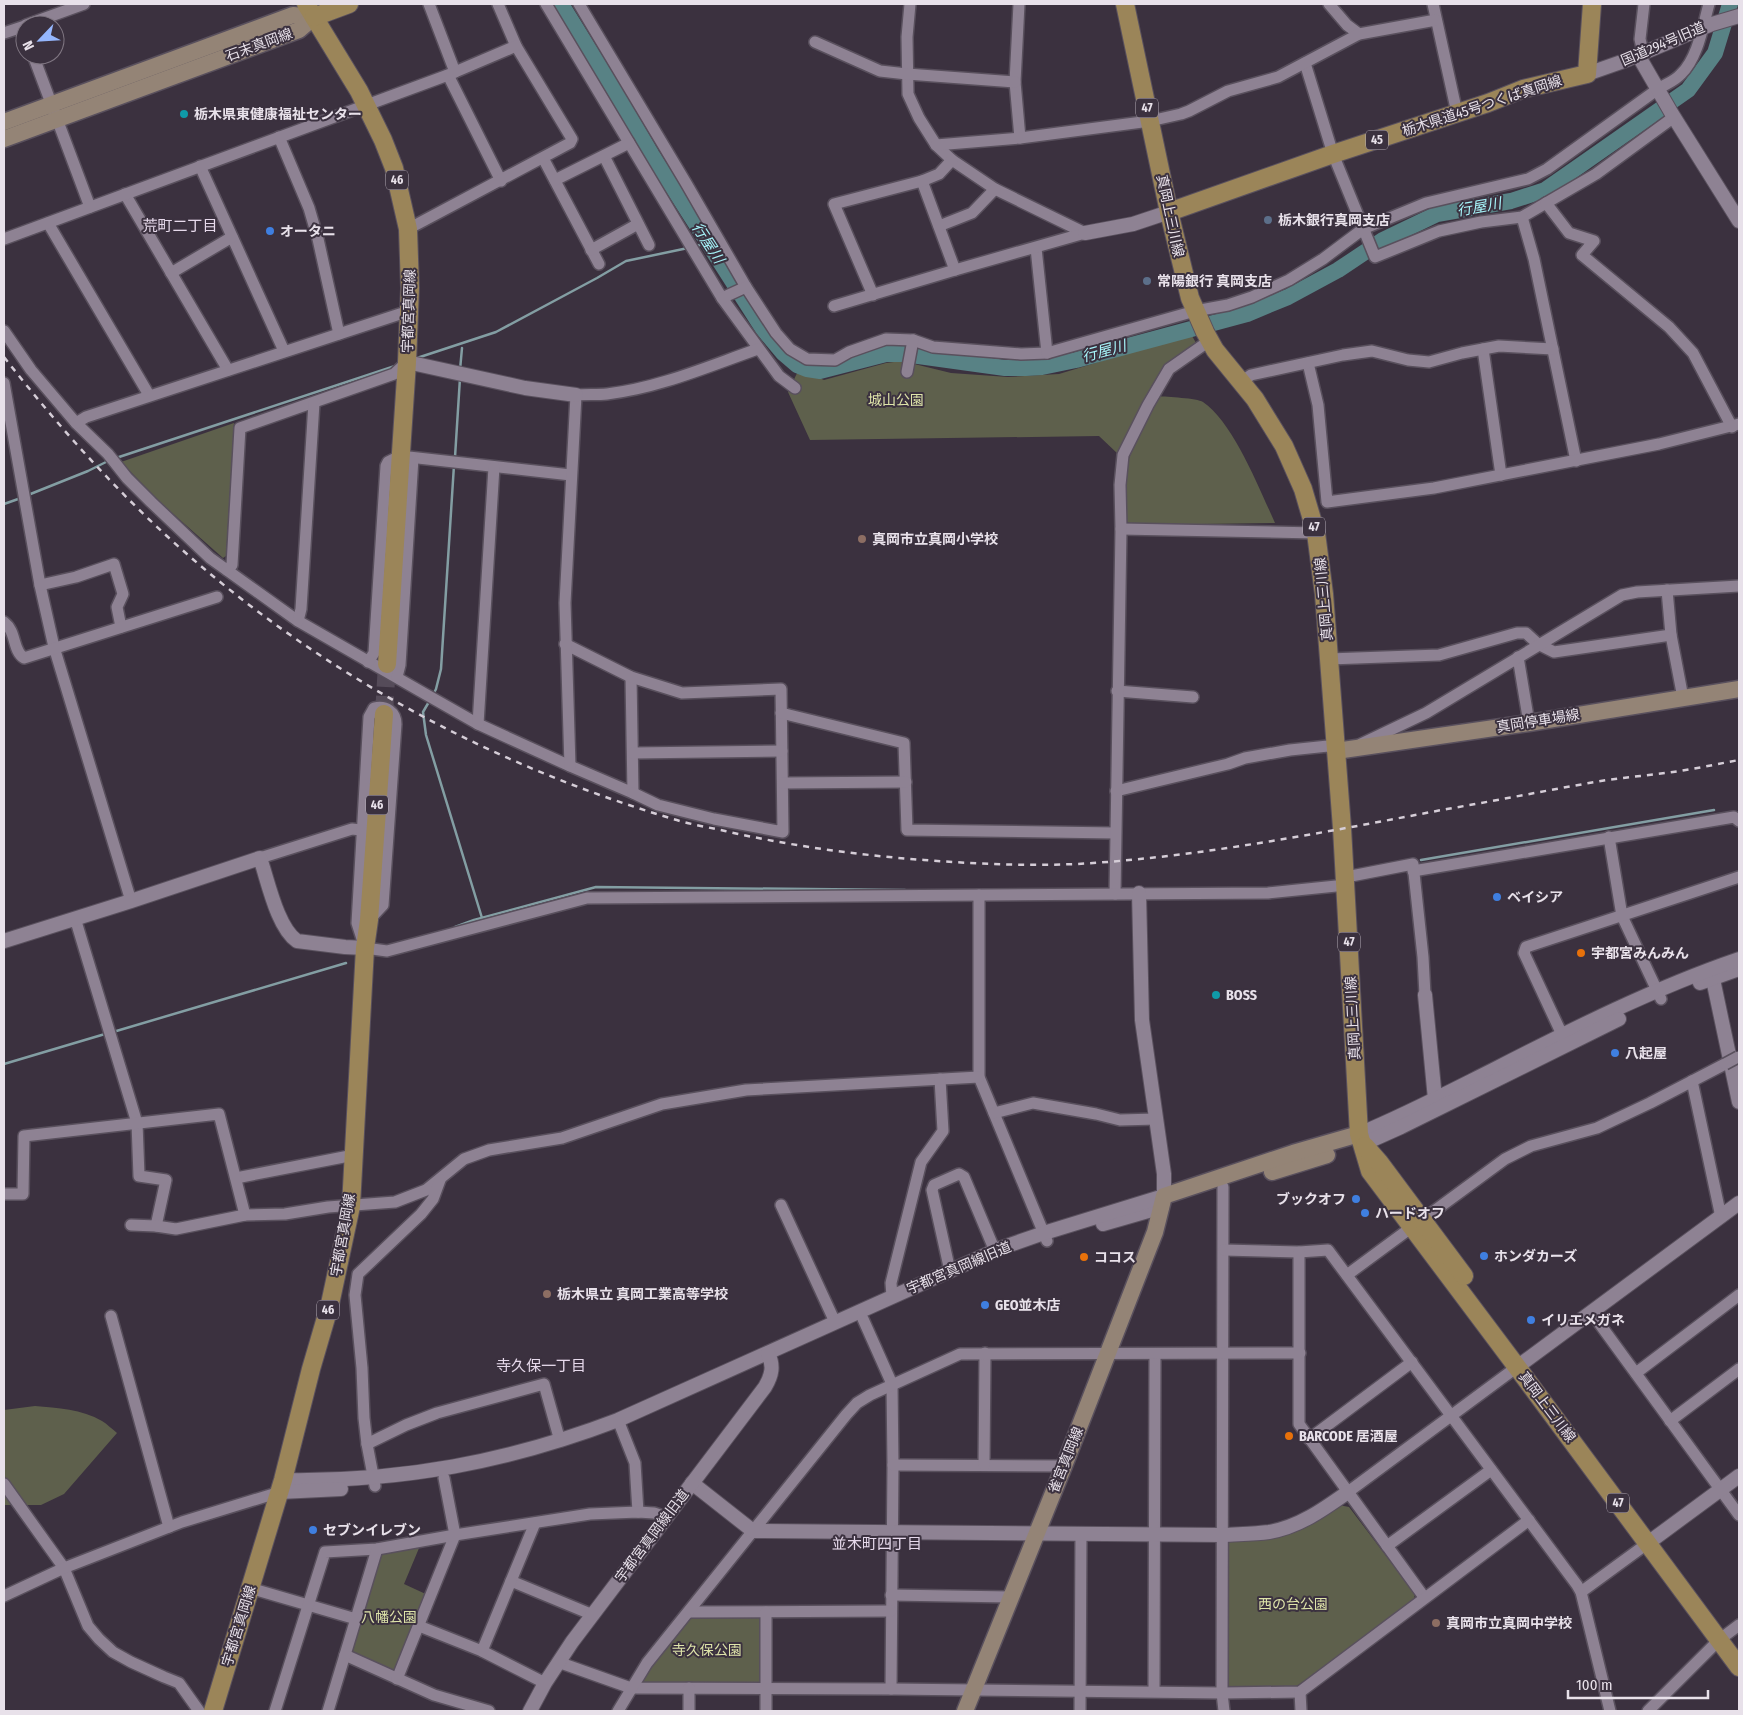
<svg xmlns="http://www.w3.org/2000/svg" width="1743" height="1715" font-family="'Fira Sans Condensed','Noto Sans JP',sans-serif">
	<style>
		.green { fill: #5e604c }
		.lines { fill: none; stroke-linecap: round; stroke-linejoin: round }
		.stream { stroke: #839ea3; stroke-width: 2.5 }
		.river { stroke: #588285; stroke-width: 16 }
		.primary-tunnel { stroke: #554b59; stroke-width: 18; stroke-dasharray: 18 9; stroke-linecap: butt }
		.minor-casing { stroke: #59505d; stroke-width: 14 }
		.tertiary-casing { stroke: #59505d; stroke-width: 16 }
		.secondary-casing { stroke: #59505d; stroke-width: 19 }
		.primary-casing { stroke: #59505d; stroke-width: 20 }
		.minor { stroke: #8e8293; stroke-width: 11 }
		.tertiary { stroke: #8e8293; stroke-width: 14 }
		.secondary { stroke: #948476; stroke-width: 16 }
		.primary { stroke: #9b8559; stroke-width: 18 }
		.rail { stroke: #d5cdd7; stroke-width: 2.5; stroke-dasharray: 6 6; stroke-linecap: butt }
		.minor-bridge-casing { stroke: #59505d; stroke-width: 14; stroke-linecap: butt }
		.minor-bridge { stroke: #8e8293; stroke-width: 11 }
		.culture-dot { fill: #0f9aa8; stroke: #3b313f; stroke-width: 2 }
		.service-dot { fill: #5c6f8a; stroke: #3b313f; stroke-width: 2 }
		.shop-dot { fill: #3f7fe0; stroke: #3b313f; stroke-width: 2 }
		.education-dot { fill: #8d6e63; stroke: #3b313f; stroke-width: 2 }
		.food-dot { fill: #e8710a; stroke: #3b313f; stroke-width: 2 }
		.labels { text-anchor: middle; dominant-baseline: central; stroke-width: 4; stroke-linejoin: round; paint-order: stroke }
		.shield { fill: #3b313f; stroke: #b4acb7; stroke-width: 1 }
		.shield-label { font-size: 12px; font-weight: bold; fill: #e8e1ea }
		.street-label { font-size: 14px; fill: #e8e1ea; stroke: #3b313f }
		.poi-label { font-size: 14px; font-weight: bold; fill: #e8e1ea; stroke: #3b313f; text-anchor: start }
		.park-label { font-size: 14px; fill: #dee4a9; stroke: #3b313f }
		.water-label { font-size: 15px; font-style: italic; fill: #a6f4f9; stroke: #3b313f }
		.neighbourhood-label { font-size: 15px; fill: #e7daec; stroke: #3b313f }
	</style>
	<rect width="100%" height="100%" fill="#3b313f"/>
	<!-- green -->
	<g class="green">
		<polygon points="1191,334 1196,343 1167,364 1152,385 1118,454 1099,436 810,440 788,392 799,369 824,380 886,363 902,361 951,373 1008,377 1059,374"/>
		<path d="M1158 396C1167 397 1197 398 1203 402 1233 422 1260 490 1275 523L1131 525 1125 520C1125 500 1124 479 1129 459 1135 437 1148 416 1158 396Z"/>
		<polygon points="234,423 226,556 223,558 162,504 121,462"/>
		<path d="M35 1406C57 1408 82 1409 102 1421 107 1424 112 1429 117 1433L64 1494 41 1505H4V1410Z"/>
		<polygon points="1339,1505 1349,1507 1415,1594 1413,1603 1294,1688 1230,1689 1226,1683 1224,1542 1263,1540 1286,1533 1316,1522"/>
		<polygon points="422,1541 404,1584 430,1596 397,1679 345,1655 377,1549"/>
		<polygon points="689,1612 766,1612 765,1689 631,1688"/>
	</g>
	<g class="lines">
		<!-- stream -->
		<g class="stream">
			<polyline points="696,246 707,243"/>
			<polyline points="417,358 496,332 597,278 626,261 688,248"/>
			<polyline points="460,370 462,348"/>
			<polyline points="455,457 460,378"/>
			<polyline points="116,458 398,365"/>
			<polyline points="28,495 88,471 108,461"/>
			<polyline points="4,504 21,498"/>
			<polyline points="433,695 436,689 441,669 454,465"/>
			<polyline points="430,700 423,712 426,735 482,918"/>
			<polyline points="1421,860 1714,810"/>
			<polyline points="455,927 474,920 596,887 905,890"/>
			<polyline points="113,1032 346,963"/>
			<polyline points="4,1064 105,1034"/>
		</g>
		<!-- river -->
		<polyline class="river" points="561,4 613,88 652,155 763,329 783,353 797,365 807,369 820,371 886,354 904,354 1005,368 1026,368 1042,367 1076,360 1247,314 1288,297 1338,270 1383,240 1437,214 1511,201 1545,190 1688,90 1715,53 1730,4"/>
		<!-- primary-tunnel -->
		<polyline class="primary-tunnel" points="384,714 387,664"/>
		<defs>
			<g id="minor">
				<polyline points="429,4 455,72"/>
				<polyline points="546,4 722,298 779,376 795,388"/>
				<path d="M579 4 686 183 746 287 776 333 790 349 807 359 835 360 849 352 886 339 913 340 933 347 1021 354 1047 353 1195 311 1228 305 1252 297 1289 280 1323 259 1363 229 1426 203 1528 179 1547 169 1658 89C1666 84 1675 81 1681 74 1698 58 1703 25 1709 4"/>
				<polyline points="910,4 907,37 908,94 919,118 936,145 952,160 995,189 1085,233"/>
				<polyline points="1019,4 1015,82 1020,138"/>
				<polyline points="1329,4 1347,25 1359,34"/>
				<polyline points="1433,4 1457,113"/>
				<polyline points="26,25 84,4"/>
				<polyline points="4,33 25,26"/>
				<polyline points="815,42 880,71 907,74 1015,82"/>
				<polyline points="33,55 90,207"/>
				<polyline points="1638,55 1642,48 1640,39 1644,4"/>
				<polyline points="1305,63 1333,154 1375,257 1439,231 1481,222 1522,217 1596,174 1674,117"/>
				<polyline points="448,75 501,181"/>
				<polyline points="279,137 309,208 318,239 339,334"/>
				<polyline points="936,145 1020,138 1150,121 1181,114 1189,111 1228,91 1278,77 1359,34 1436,20"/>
				<polyline points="604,156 649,245"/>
				<polyline points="543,158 599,264"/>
				<polyline points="200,166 284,351"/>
				<polyline points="555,180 629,143"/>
				<polyline points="922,181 955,270"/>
				<polyline points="125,194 228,370"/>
				<polyline points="1546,203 1569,233 1594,241 1582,255 1669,327 1693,353 1732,427"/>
				<polyline points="1522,217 1534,259 1576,461"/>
				<polyline points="48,223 149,395"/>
				<polyline points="939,226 972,213 995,189"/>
				<polyline points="408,229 570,143 572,139 516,46 498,4"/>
				<polyline points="4,239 448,75 516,46"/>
				<polyline points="1036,248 1047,353"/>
				<polyline points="591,250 638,224"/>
				<polyline points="171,273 232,237"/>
				<polyline points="873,295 834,204 922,181 939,174 952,160"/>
				<polyline points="722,298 746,287"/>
				<polyline points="834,306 955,270 1085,233"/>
				<polyline points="4,331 31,370 76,423 108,454 127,478 151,502 210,558 298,621 427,695 478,724 570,766 633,793 631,677"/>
				<polyline points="1483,349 1501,475"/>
				<polyline points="1308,363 1318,405 1327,502 1434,488 1659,444 1739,424"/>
				<polyline points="907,372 913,340"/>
				<polyline points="1241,382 1251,375 1343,355 1372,351 1408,360 1429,362 1462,353 1499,346 1553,349"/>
				<polyline points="4,383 40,585 54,647 131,901"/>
				<polyline points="76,423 86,417 409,311"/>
				<polyline points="1121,529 1316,533"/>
				<polyline points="227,570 232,565 240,428 394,374 407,362"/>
				<polyline points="40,585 76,577 114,564 123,594 117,607 121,627"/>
				<polyline points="1667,590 1671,635 1683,698"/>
				<polyline points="298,621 301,609 314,403"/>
				<path d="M4 622C17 632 12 650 24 658L217 597"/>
				<polyline points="565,644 631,677 682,693 781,689 783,832 714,819 658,805 633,793"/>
				<polyline points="1518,657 1529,723"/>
				<polyline points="1329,659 1439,655 1517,633 1526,633 1538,644 1554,652 1671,635"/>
				<polyline points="368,662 374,653 386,466 388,462 400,456 571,475"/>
				<polyline points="397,677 400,665 413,458"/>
				<polyline points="1117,691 1193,697"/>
				<polyline points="781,713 904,743 907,830 1115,833"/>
				<polyline points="478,724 494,467"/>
				<polyline points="1361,744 1426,713 1622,595 1637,592 1739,586"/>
				<polyline points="633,753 782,751"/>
				<path d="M570 766 565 603 576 395C586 394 597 395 607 394 659 388 709 366 758 349"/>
				<polyline points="783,783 906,782"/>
				<polyline points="1116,791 1228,764 1245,758 1290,750 1328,746 1336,751"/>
				<polyline points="1609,837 1622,916 1661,999"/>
				<polyline points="260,858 352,829 361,830"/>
				<polyline points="1413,871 1734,817 1739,821"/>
				<polyline points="1346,877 1413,864 1423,957 1425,995"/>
				<polyline points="1115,894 1121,529 1120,485 1123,455 1148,405 1169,369 1209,341"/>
				<polyline points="979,895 979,1077 1047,1241"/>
				<polyline points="75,918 137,1123 139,1176 166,1180 156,1226"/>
				<path d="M369 920 383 905 396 724C396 712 386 705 374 708L369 717 357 923 365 948 387 951 587 898 1268 893 1346 885"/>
				<polyline points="1565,1041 1524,953 1526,947 1739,877"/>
				<polyline points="1692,1081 1721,1217"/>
				<polyline points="994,1113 1033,1103 1096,1114 1120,1120 1156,1119"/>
				<polyline points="236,1178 354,1155"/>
				<polyline points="1223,1187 1222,1693 1224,1711"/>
				<polyline points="4,1194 23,1194 24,1136 219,1114 245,1215"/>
				<polyline points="781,1205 835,1322"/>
				<polyline points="1422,1220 1505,1159 1531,1146 1597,1128 1650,1103 1725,1064"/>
				<polyline points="131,1225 156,1226 176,1229 245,1215 285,1214 328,1207 395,1202 426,1190 464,1159 489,1150 562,1138 662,1104 746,1090 979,1077"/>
				<polyline points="1224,1250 1299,1252 1328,1250 1577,1585 1581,1592 1610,1711"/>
				<polyline points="1299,1252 1299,1424 1424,1597"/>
				<polyline points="950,1271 932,1190 934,1185 959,1174 964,1177 995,1251"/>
				<polyline points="1347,1275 1412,1227"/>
				<polyline points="892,1296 891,1283 921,1162 943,1131 940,1079"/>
				<polyline points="1591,1312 1739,1515"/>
				<polyline points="111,1316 169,1527"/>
				<polyline points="863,1319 892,1384 893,1465 891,1689"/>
				<polyline points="1636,1373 1739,1295"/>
				<polyline points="618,1420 635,1463 638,1512"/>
				<polyline points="1670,1421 1739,1369"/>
				<polyline points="1309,1439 1412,1362"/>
				<polyline points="367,1444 406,1425 437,1413 544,1384 560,1441"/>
				<polyline points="893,1465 1064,1466"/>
				<polyline points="984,1465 985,1353"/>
				<polyline points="4,1484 64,1568 88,1626 99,1639 113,1652 131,1662 164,1677 179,1683 199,1711"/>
				<polyline points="375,1486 367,1444 364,1418 362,1368 355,1295 358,1274 421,1214 433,1199 440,1180"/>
				<polyline points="1348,1492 1517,1367"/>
				<polyline points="1387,1546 1491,1470"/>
				<polyline points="511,1581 593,1615"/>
				<polyline points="250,1588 356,1619"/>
				<polyline points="1581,1592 1648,1543"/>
				<polyline points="891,1595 1010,1597"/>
				<polyline points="4,1596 64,1568 182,1522 280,1492"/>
				<polyline points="689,1612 891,1611"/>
				<polyline points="419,1626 482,1651 545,1683"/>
				<polyline points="482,1651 535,1523"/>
				<polyline points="345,1655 434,1695 489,1711"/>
				<polyline points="558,1662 631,1688 891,1689 1222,1693 1300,1692 1529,1520"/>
				<polyline points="397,1679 455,1535 444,1478"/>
				<polyline points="1154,1691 1155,1354"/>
				<polyline points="1300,1692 1301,1711"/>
				<polyline points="275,1711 325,1552 377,1549 455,1535 590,1514 638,1512 654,1513 666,1517"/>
				<polyline points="328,1711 377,1549"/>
				<polyline points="618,1711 647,1663 846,1415 857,1403 870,1395 960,1354 1300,1353"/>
				<polyline points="689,1711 689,1688"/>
				<polyline points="766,1711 766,1612"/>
				<polyline points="1080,1711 1081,1534"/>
				<polyline points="1648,1711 1719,1640 1739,1625"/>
			</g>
			<g id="tertiary">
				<polyline points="1638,55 1672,114 1739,221"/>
				<polyline points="1587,74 1624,61 1712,24 1739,16"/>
				<polyline points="1085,233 1133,224 1169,212"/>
				<polyline points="407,362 525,388 576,395"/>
				<path d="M4 941 131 901 260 858C268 881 277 927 297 941L345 947 365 948"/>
				<polyline points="1711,970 1739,1102"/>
				<polyline points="1700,983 1739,969"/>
				<polyline points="1425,995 1435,1099"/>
				<path d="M1359 1134C1405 1115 1449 1092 1493 1070 1573 1029 1654 988 1739 959"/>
				<polyline points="1363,1144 1401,1127 1619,1019"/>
				<polyline points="1103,1224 1162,1207"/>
				<polyline points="1517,1367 1739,1203"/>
				<path d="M283 1480C401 1482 508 1462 618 1420L1001 1248 1044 1233 1164 1196V1174L1142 1020 1139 893"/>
				<path d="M692 1483 753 1531 1223 1535C1238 1534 1254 1534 1269 1532 1299 1527 1324 1509 1348 1492"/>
				<polyline points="280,1492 341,1489"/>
				<polyline points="1648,1543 1739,1476"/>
				<path d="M530 1711 545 1683 572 1642 765 1387C772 1375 774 1366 768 1353"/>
			</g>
			<g id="secondary">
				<polyline points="4,122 293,15 314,17"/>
				<polyline points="4,139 299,30 314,17"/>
				<polyline points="1336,751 1529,723 1739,689"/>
				<polyline points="1272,1172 1327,1155"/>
				<polyline points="965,1711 1064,1466 1155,1232 1164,1196 1293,1153 1359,1134"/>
			</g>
			<g id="primary">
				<polyline points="306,4 359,91 383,140 394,168 408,229 410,288 407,362 387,664"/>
				<polyline points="1125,4 1169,212 1190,298 1205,332 1215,350 1255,399 1284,446 1303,489 1316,533 1324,594 1342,828 1359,1134 1370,1171 1517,1367 1739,1667"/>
				<polyline points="314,17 349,4"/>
				<polyline points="1169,212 1333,154 1488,103 1523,89 1587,74 1592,4"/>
				<polyline points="1365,1146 1379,1162 1464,1276"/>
				<polyline points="213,1711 283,1480 311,1369 330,1304 351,1206 365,948 369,920 384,714"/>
			</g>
		</defs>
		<!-- minor casing -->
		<use href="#minor" class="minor-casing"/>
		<!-- tertiary casing -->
		<use href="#tertiary" class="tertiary-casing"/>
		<!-- secondary casing -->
		<use href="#secondary" class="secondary-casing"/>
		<!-- primary casing -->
		<use href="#primary" class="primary-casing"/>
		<!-- minor -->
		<use href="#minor" class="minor"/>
		<!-- tertiary -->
		<use href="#tertiary" class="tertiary"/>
		<!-- secondary -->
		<use href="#secondary" class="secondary"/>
		<!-- primary -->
		<use href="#primary" class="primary"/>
		<!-- rail -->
		<path class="rail" d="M4 357C65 435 131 508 208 572 342 684 502 768 670 818 688 824 707 827 725 831 791 846 857 855 924 860 975 864 1026 866 1077 864 1201 857 1325 832 1447 809 1500 800 1553 789 1607 780 1629 777 1651 775 1673 772 1695 769 1717 764 1739 760"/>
		<defs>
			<polyline id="minor-bridge" points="1725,1064 1738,1057"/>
		</defs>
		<!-- minor-bridge casing -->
		<use href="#minor-bridge" class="minor-bridge-casing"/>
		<!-- minor-bridge -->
		<use href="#minor-bridge" class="minor-bridge"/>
	</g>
	<!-- markers -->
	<g class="culture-dot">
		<circle cx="184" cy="114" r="5"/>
		<circle cx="1216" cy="995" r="5"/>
	</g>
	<g class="service-dot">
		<circle cx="1268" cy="220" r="5"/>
		<circle cx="1147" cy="281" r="5"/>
	</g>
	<g class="shop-dot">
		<circle cx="270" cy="231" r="5"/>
		<circle cx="1497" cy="897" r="5"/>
		<circle cx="1615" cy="1053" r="5"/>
		<circle cx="1356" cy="1199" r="5"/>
		<circle cx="1365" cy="1213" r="5"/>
		<circle cx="1484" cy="1256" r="5"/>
		<circle cx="985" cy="1305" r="5"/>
		<circle cx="1531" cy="1320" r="5"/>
		<circle cx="313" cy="1530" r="5"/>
	</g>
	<g class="education-dot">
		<circle cx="862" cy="539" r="5"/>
		<circle cx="547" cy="1294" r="5"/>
		<circle cx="1436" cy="1623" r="5"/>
	</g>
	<g class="food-dot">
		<circle cx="1581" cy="953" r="5"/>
		<circle cx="1084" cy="1257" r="5"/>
		<circle cx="1289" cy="1436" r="5"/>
	</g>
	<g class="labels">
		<!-- shield labels -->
		<g class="shield">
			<rect x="1136" y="98.5" width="22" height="19" rx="4"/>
			<rect x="1366" y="130.5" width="22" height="19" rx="4"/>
			<rect x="386" y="170.5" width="22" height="19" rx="4"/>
			<rect x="1303" y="517.5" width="22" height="19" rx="4"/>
			<rect x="366" y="795.5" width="22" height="19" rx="4"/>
			<rect x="1338" y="932.5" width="22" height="19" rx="4"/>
			<rect x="317" y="1300.5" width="22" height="19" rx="4"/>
			<rect x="1607" y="1493.5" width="22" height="19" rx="4"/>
		</g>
		<g class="shield-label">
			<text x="1147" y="108">47</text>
			<text x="1377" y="140">45</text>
			<text x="397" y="180">46</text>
			<text x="1314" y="527">47</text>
			<text x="377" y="805">46</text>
			<text x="1349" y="942">47</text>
			<text x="328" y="1310">46</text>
			<text x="1618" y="1503">47</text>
		</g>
		<!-- street labels -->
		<g class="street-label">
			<text transform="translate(1663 44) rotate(-23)">国道294号旧道</text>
			<text transform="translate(259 45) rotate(-20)">石末真岡線</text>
			<text transform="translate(1482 106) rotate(-18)">栃木県道45号つくば真岡線</text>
			<text transform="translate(1170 216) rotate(78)">真岡上三川線</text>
			<text transform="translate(409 311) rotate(-88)">宇都宮真岡線</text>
			<text transform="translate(1324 599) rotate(-95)">真岡上三川線</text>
			<text transform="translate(1538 721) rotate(-9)">真岡停車場線</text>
			<text transform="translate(1353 1018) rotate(-93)">真岡上三川線</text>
			<text transform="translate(343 1235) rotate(-80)">宇都宮真岡線</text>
			<text transform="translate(959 1268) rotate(-23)">宇都宮真岡線旧道</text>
			<text transform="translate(1547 1407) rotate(53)">真岡上三川線</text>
			<text transform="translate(1066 1460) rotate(-68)">雀宮真岡線</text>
			<text transform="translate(652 1536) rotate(-53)">宇都宮真岡線旧道</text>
			<text transform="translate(239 1626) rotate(-73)">宇都宮真岡線</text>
		</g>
		<!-- poi labels -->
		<g class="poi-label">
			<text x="194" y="114">栃木県東健康福祉センター</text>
			<text x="1278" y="220">栃木銀行真岡支店</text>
			<text x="280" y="231">オータニ</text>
			<text x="1157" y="281">常陽銀行 真岡支店</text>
			<text x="872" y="539">真岡市立真岡小学校</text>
			<text x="1507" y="897">ベイシア</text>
			<text x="1591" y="953">宇都宮みんみん</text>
			<text x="1226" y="995">BOSS</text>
			<text x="1625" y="1053">八起屋</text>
			<text x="1346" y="1199" text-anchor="end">ブックオフ</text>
			<text x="1375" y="1213">ハードオフ</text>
			<text x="1494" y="1256">ホンダカーズ</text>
			<text x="1094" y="1257">ココス</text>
			<text x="557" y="1294">栃木県立 真岡工業高等学校</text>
			<text x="995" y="1305">GEO並木店</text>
			<text x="1541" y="1320">イリエメガネ</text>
			<text x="1299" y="1436">BARCODE 居酒屋</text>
			<text x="323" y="1530">セブンイレブン</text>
			<text x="1446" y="1623">真岡市立真岡中学校</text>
		</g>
		<!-- park labels -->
		<g class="park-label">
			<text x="896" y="400">城山公園</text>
			<text x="1293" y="1604">西の台公園</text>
			<text x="389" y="1617">八幡公園</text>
			<text x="707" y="1650">寺久保公園</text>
		</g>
		<!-- water labels -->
		<g class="water-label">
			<text transform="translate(1479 207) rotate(-10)">行屋川</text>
			<text transform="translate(708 243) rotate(57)">行屋川</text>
			<text transform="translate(1104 351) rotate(-15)">行屋川</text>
		</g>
		<!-- neighbourhood labels -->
		<g class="neighbourhood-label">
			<text x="180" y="226">荒町二丁目</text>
			<text x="541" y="1366">寺久保一丁目</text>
			<text x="877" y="1544">並木町四丁目</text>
		</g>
	</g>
	<!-- border -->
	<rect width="1743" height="1715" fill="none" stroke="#e8e1ea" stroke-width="10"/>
	<!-- north arrow -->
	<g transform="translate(40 40) rotate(245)"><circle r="24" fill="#3b313f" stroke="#807783"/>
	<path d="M0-4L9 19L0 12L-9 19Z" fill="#95b6fd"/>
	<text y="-8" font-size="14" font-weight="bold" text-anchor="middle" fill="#e8e1ea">N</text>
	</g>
	<!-- scale -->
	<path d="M1568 1690v8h140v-8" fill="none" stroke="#e8e1ea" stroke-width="2.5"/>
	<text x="1576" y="1690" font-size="15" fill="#e8e1ea" stroke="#3b313f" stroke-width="4" paint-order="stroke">100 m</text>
</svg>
